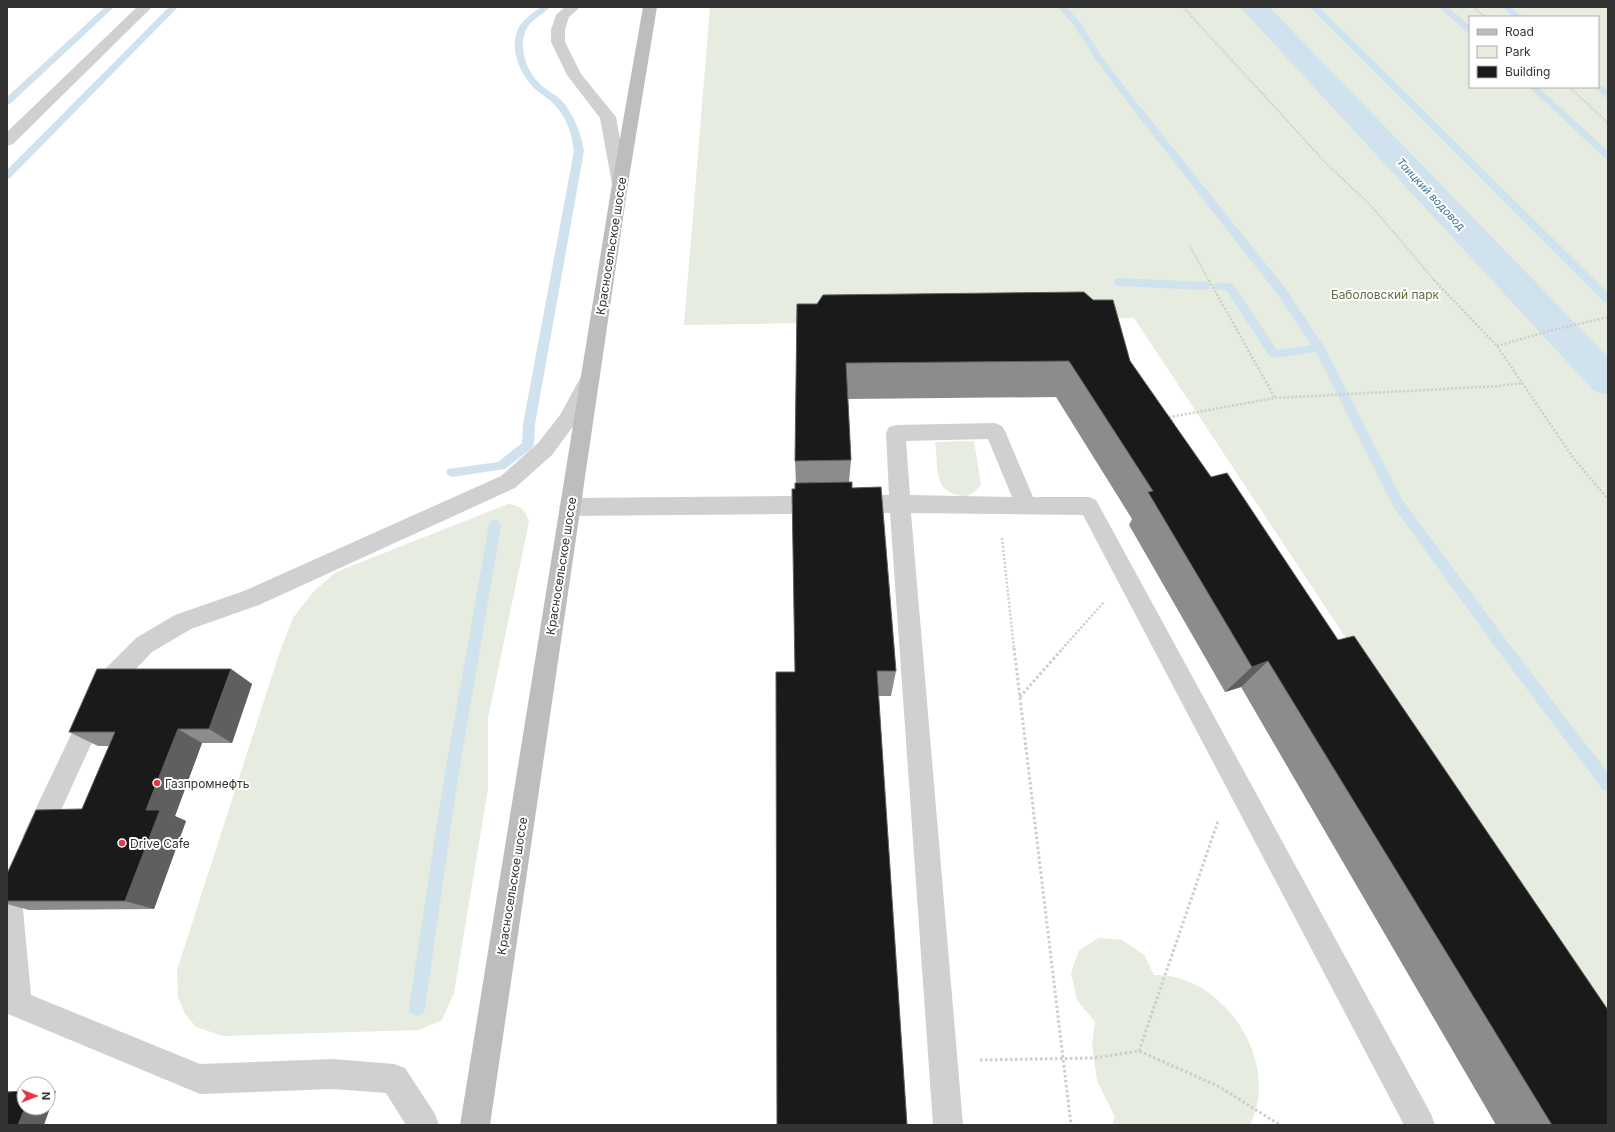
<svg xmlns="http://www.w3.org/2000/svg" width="1615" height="1132" font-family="Inter,sans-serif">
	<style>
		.green { fill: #e6ecdf; fill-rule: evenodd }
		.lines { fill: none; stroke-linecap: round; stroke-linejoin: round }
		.stream { fill: #cfe2ee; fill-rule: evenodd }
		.canal { fill: #cfe2ee; fill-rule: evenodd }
		.path-far2 { stroke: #cdcdcd; stroke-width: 2; stroke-dasharray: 1.5 1.5; stroke-linecap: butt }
		.path-far1 { stroke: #cdcdcd; stroke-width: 2.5; stroke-dasharray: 2 2; stroke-linecap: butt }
		.path { stroke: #cdcdcd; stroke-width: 3; stroke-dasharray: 2.5 2.5; stroke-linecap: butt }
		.service { fill: #d0d0d0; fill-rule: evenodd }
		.minor { fill: #d0d0d0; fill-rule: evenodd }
		.secondary { fill: #bdbdbd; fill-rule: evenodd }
		.wall { fill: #8c8c8c }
		.shaded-wall { fill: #5f5f5f }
		.building { fill: #1a1a1a; stroke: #5f5f5f }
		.poi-dot { fill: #e63946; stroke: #fff; stroke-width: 1.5 }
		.labels { text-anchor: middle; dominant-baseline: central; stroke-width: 4; stroke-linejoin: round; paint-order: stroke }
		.far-water-label { font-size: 11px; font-style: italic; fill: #3f7597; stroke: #fff }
		.street-label { font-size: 12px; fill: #333; stroke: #fff }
		.park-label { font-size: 12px; fill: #56703f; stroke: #fff }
		.poi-label { font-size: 12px; fill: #333; stroke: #fff; text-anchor: start }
	</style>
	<rect width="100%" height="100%" fill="#fff"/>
	<!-- green -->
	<g class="green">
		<path d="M710 7H1608V1034L1134 318 684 325ZM1470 17H1598V87H1470Z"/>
		<path d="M974 441 981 485C976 490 972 495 966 496 957 497 943 491 940 482 936 470 937 455 935 442Z"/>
		<path d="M508 504C521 505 525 510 529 522L488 718V789L454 993 442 1020 419 1030 223 1036 196 1027 185 1014 178 997 177 970 280 651 293 618 313 592 336 572Z"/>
		<path d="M1099 938 1122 940 1144 955 1154 975C1223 973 1282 1062 1250 1125H1112L1115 1117 1097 1081 1092 1044 1095 1022 1077 1000 1071 973 1079 950Z"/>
	</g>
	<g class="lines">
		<!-- stream -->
		<g class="stream">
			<polygon points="105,7 114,7 10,104 7,105 7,97"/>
			<polygon points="169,7 178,7 10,178 7,179 7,170"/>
			<path d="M541 7H550C543 15 533 18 527 28 517 45 526 71 540 84 547 91 557 95 564 103 575 118 581 133 584 151L535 424 534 445 532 448 505 469 452 477 448 475 446 472 448 469 498 462 522 443 523 424 574 151C572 135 568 121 558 109 551 99 541 95 533 87 518 71 508 45 520 25 526 18 533 12 541 7Z"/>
			<polygon points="1058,7 1066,7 1079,21 1100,54 1137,103 1286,289 1325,348 1401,498 1506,640 1608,773 1608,792 1603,790 1496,648 1393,506 1316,352 1274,358 1270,357 1226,290 1215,289 1214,286 1215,283 1219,282 1233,284 1277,350 1311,345 1278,295 1131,107 1094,57 1073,24"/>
			<polygon points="1310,7 1319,7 1608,293 1608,303 1604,302"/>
			<polygon points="1439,7 1448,7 1470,26 1470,32 1467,32"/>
			<polygon points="1502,7 1511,7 1522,17 1513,17"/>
			<polygon points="1598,83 1608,90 1608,98 1605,97 1595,88 1598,87"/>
			<polygon points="1529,87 1538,87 1608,151 1608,159 1605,158"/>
			<polygon points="1119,278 1205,282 1209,283 1210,286 1209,289 1205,290 1119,286 1115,285 1114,282 1115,279"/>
			<polygon points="495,520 499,521 501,525 457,784 425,1008 423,1014 417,1016 411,1014 409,1008 443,784 489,525 491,521"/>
		</g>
		<!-- canal -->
		<polygon class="canal" points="1240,7 1269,7 1608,357 1608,395 1594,391"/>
		<!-- path-far2 -->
		<g class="path-far2">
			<polyline points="1183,7 1324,161 1373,208 1435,281"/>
			<polyline points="1473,7 1485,17"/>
			<polyline points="1569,87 1608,123"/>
			<polyline points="1190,246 1209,281"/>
		</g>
		<!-- path-far1 -->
		<g class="path-far1">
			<polyline points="1209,280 1275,398"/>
			<polyline points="1434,280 1497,346 1574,459 1608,499"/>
			<polyline points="1497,346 1549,331 1608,317"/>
			<polyline points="1174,425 1170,417 1275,398 1500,386 1522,383"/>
			<polyline points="1002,538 1014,649"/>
			<polyline points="1062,649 1104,602"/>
		</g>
		<!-- path -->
		<g class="path">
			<polyline points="1014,648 1071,1125"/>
			<polyline points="1020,697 1063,648"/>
			<polyline points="1139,1051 1218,821"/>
			<polyline points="980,1060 1093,1058 1139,1051 1218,1086 1280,1125"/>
		</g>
		<!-- service -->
		<g class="service">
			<polygon points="565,7 580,7 569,17 565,30 565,42 581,74 616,117 628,184 626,188 620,189 614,188 612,184 600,118 567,75 551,42 551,30 556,15"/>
			<polygon points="590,371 597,373 600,378 574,425 552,455 515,488 259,605 191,629 152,652 116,690 45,845 36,849 27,845 23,836 27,827 100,674 136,638 175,615 244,591 501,476 538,443 560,415 583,373"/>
			<path d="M995 423 1002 426 1005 431 1033 497H1089L1096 500 1431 1114 1435 1125H1404L1083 515 911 513 963 1125H933L890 513 570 516 563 513 559 507 563 501 570 498 889 495 886 433 889 427 896 425ZM988 439 1012 497 910 495 906 441Z"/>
			<polygon points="18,864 27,868 31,877 22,899 31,995 200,1064 333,1059 394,1064 405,1068 435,1114 439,1125 406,1125 386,1093 333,1089 200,1094 8,1014 7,871 9,868"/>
		</g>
		<!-- minor -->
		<polygon class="minor" points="137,7 152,7 13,144 7,146 7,132"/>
		<!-- secondary -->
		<polygon class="secondary" points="643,7 657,7 628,184 490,1125 460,1125 612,184"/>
	</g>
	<!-- wall -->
	<g class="wall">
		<polygon points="797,304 1130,361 1608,1125 1496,1125 1241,687 1225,692 1129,525 1132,519 1056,397 848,399 851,460 849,482 852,488 896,671 891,696 878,696 795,672 795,489 796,483 795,461"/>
		<polygon points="231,669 252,684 232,743 202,743 175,816 186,821 154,909 29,910 7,904 7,874 82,809 109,746 98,746 69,732"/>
	</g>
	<!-- shaded-wall -->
	<g class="shaded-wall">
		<polygon points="1268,661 1241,687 1225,692 1252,667"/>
		<polygon points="231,669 252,684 232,743 209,729"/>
		<polygon points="178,729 202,743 175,816 186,821 154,909 125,901 146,810"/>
		<polygon points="48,1091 56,1091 44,1125 18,1125 25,1108 48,1108"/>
	</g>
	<!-- building -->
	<g class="building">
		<polygon points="1084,292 1093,300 1113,300 1130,361 1211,477 1227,473 1338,640 1354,636 1608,1010 1608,1125 1552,1125 1268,661 1252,667 1148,492 1153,491 1069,361 846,363 851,460 795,461 797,304 817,304 823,295"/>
		<polygon points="852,482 852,488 881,487 896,671 877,671 907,1125 777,1125 776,672 795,672 792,489 795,489 795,483"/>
		<polygon points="97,669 231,669 209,729 178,729 146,810 160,810 125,901 7,901 7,874 36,810 82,809 115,732 69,732"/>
		<polygon points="24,1091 24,1108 25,1108 18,1125 7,1125 7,1092"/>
	</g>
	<!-- markers -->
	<g class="poi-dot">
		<circle cx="157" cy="783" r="4"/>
		<circle cx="122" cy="843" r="4"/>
	</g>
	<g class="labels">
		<!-- far-water labels -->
		<g class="far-water-label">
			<text transform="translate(1431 194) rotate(47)">Таицкий водовод</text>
		</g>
		<!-- street labels -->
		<g class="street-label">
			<text transform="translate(611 246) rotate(-81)">Красносельское шоссе</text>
			<text transform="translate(561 566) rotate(-81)">Красносельское шоссе</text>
			<text transform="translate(512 886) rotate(-81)">Красносельское шоссе</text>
		</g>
		<!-- park labels -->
		<g class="park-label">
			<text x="1385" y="294">Баболовский парк</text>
		</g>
		<!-- poi labels -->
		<g class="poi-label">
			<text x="165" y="783">Газпромнефть</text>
			<text x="130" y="843">Drive Cafe</text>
		</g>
	</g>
	<!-- border -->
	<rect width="1615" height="1132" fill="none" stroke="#333333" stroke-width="16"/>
	<!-- legend -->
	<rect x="1469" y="16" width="130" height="72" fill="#ffffff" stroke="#adadad"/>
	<rect x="1477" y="29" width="20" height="6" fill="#bdbdbd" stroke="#adadad"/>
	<text x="1505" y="36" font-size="12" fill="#333333">Road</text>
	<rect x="1477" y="46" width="20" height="12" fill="#e6ecdf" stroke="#adadad"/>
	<text x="1505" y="56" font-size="12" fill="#333333">Park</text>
	<rect x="1477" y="66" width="20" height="12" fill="#1a1a1a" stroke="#adadad"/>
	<text x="1505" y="76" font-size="12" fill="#333333">Building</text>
	<!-- north arrow -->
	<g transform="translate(36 1096) rotate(90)"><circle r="19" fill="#ffffff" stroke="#adadad"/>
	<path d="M0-3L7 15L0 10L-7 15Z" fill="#e63946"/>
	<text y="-6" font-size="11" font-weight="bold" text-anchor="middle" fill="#333333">N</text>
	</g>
</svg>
